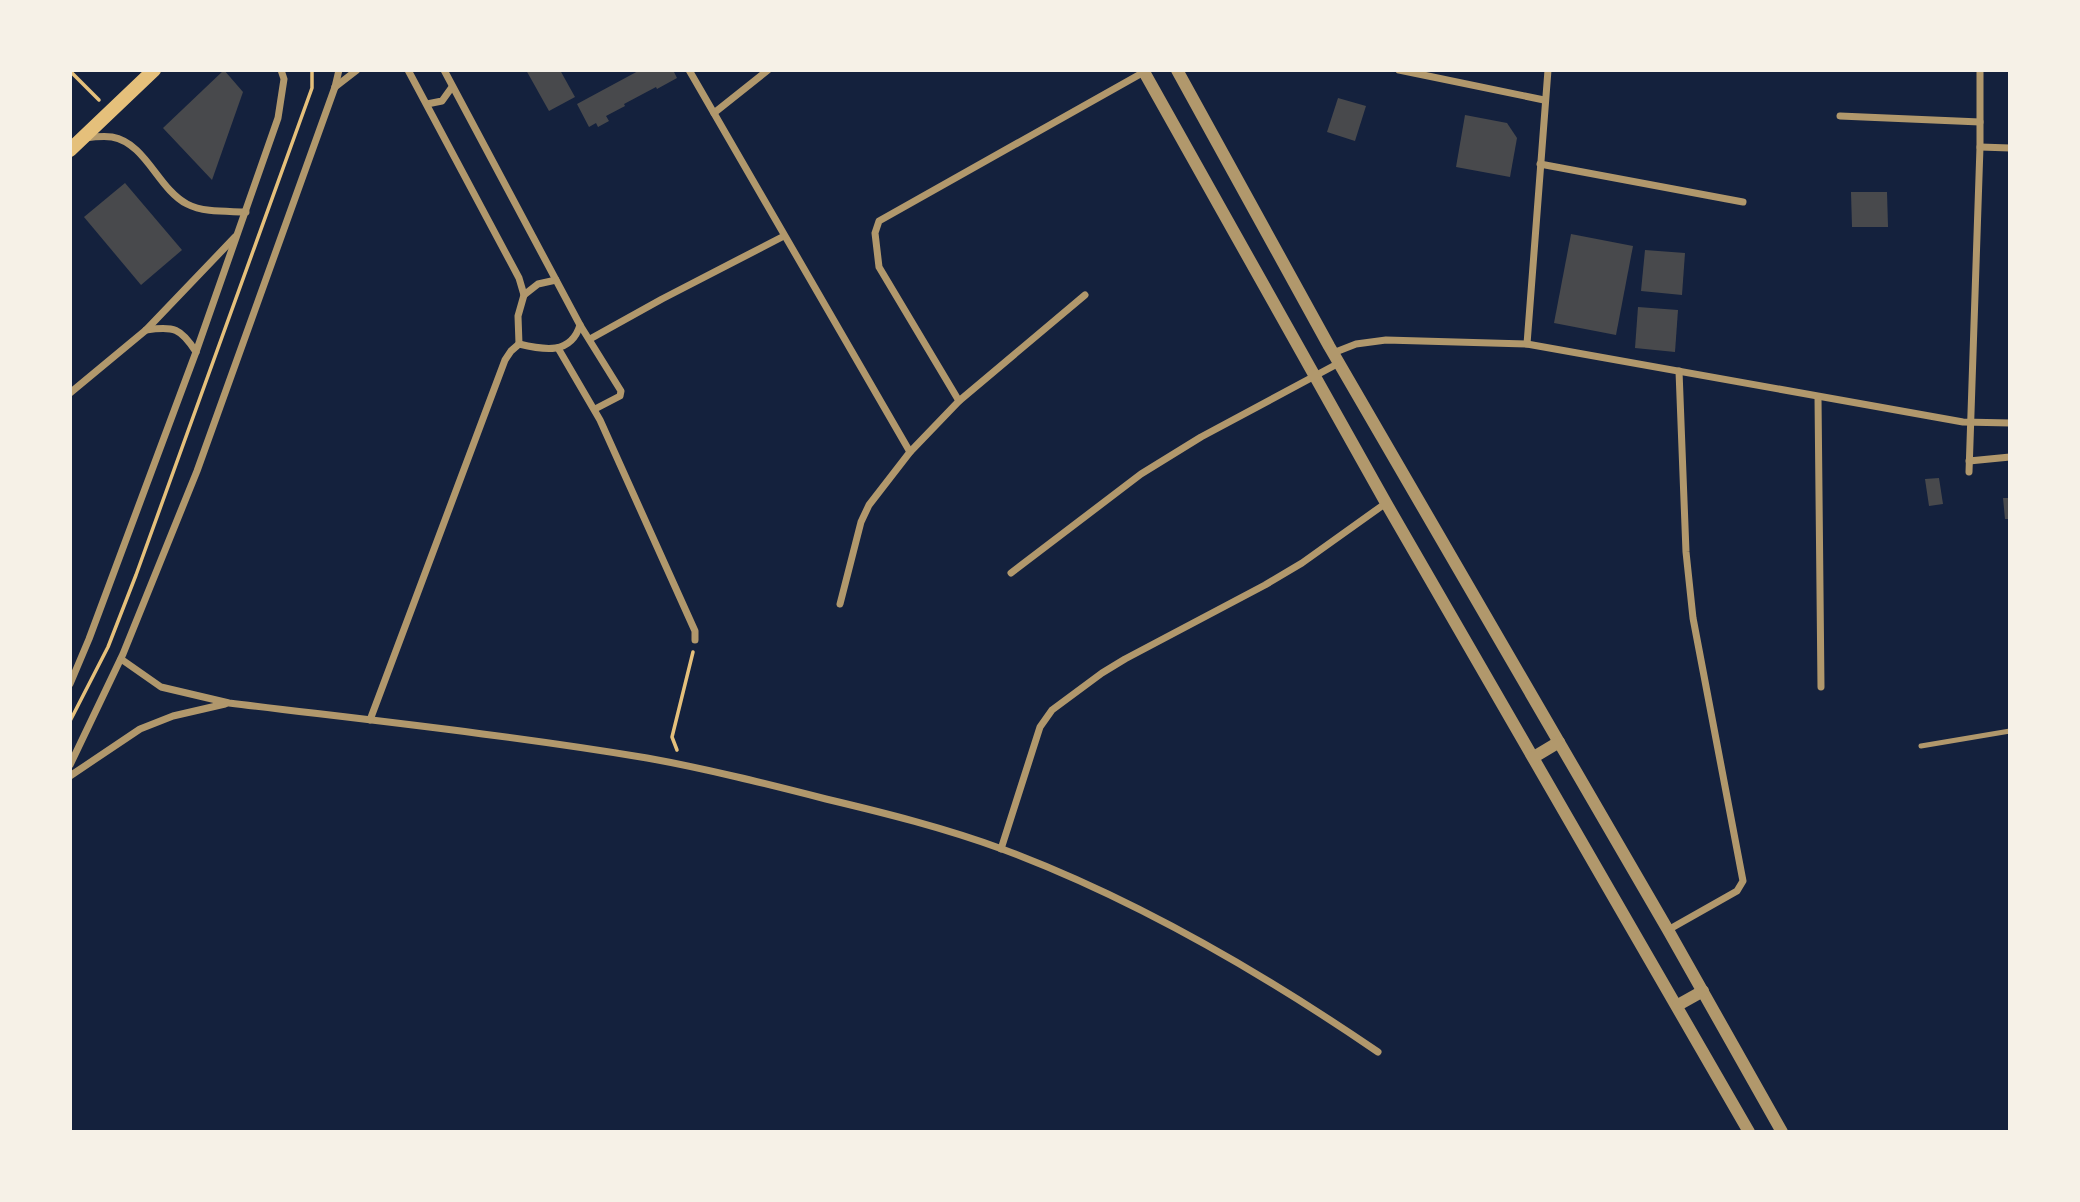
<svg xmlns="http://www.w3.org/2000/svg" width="2080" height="1202" font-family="'Alegreya Sans',sans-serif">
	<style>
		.building { fill: #48494c }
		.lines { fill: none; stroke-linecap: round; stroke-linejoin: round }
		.path { stroke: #e5c07b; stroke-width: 3.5 }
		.service { stroke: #b1986c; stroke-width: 5 }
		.minor { stroke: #b1986c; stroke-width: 7 }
		.tertiary { stroke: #b1986c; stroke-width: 12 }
		.secondary { stroke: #e5c07b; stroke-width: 14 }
	</style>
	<rect width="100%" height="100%" fill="#14213d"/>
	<!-- building -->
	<g class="building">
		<polygon points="224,70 243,92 212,180 163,128"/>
		<polygon points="526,70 560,70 575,97 549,111"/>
		<polygon points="640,70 673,70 677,78 657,89 656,87 624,104 625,106 606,116 609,121 598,127 596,123 589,127 577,104"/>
		<polygon points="1338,98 1366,106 1355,141 1327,132"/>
		<polygon points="1465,115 1507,123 1517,138 1510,177 1456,167"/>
		<polygon points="125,183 182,250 141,285 84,217"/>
		<polygon points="1851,192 1887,192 1888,227 1852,227"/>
		<polygon points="1571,234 1633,246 1616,335 1554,323"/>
		<polygon points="1645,250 1685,253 1682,295 1641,291"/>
		<polygon points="1638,307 1678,310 1675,352 1635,348"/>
		<polygon points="1939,478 1943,504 1929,506 1925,479"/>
		<polygon points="2003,498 2010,498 2010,519 2005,519"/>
	</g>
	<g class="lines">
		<!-- path -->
		<g class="path">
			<polyline points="70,71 99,100"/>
			<polyline points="70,721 108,647 136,575 312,88 312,70"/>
			<polyline points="677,750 672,737 693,652"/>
		</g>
		<!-- service -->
		<polyline class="service" points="1921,746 2010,731"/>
		<!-- minor -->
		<g class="minor">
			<polyline points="408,70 519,278 524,295 518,316 519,344"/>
			<polyline points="444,70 580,325 621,391 620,396 595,409"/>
			<polyline points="689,70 910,452"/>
			<polyline points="1399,70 1544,100"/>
			<polyline points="335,87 357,70"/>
			<polyline points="427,104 442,101 452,87"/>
			<polyline points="714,113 768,70"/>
			<polyline points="1840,116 1980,122"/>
			<path d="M85 138C93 137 103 136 112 137 146 143 158 189 187 204 204 213 228 211 246 212"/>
			<polyline points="1980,147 2010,148"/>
			<polyline points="1540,164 1743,202"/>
			<polyline points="524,295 538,284 556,280"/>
			<path d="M146 330C174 326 181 328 196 352"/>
			<polyline points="590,339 662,299 784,236"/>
			<path d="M519 344C544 350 571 355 580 325"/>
			<polyline points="1527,344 1548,70"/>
			<polyline points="558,348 600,420 695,631 695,640"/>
			<polyline points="1333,353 1356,344 1386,340 1527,344 1963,422 2010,423"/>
			<polyline points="70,393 146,330 235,237"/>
			<polyline points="1818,397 1821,687"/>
			<polyline points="959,401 879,267 875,233 879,221 1144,72"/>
			<polyline points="1969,461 2010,457"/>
			<polyline points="1969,472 1980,147 1980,70"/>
			<polyline points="1011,573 1141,474 1201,437 1339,363"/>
			<polyline points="840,604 861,522 869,505 910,452 959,401 1085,295"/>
			<path d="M121 659 161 687 229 703C368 720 509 735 647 758 708 769 767 784 826 799 885 813 945 828 1002 849 1136 899 1261 972 1378 1052"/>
			<polyline points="70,684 89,639 196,352 278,118 284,79 281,70"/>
			<polyline points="370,720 505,360 511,351 519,344"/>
			<polyline points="70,765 123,654 197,471 335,87 339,70"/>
			<polyline points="70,776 140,729 173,716 225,704"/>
			<polyline points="1001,849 1040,727 1052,710 1102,673 1125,659 1265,585 1302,563 1386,503"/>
			<polyline points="1668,930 1737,891 1743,881 1693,618 1686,552 1679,371"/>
		</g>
		<!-- tertiary -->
		<g class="tertiary">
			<polyline points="1143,70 1386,503 1749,1132"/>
			<polyline points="1177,70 1329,346 1668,930 1782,1132"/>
			<polyline points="1534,757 1559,742"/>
			<polyline points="1678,1005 1703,991"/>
		</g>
		<!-- secondary -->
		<polyline class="secondary" points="70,150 154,70"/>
	</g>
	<!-- border -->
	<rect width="2080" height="1202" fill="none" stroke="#f6f1e7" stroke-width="144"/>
</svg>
